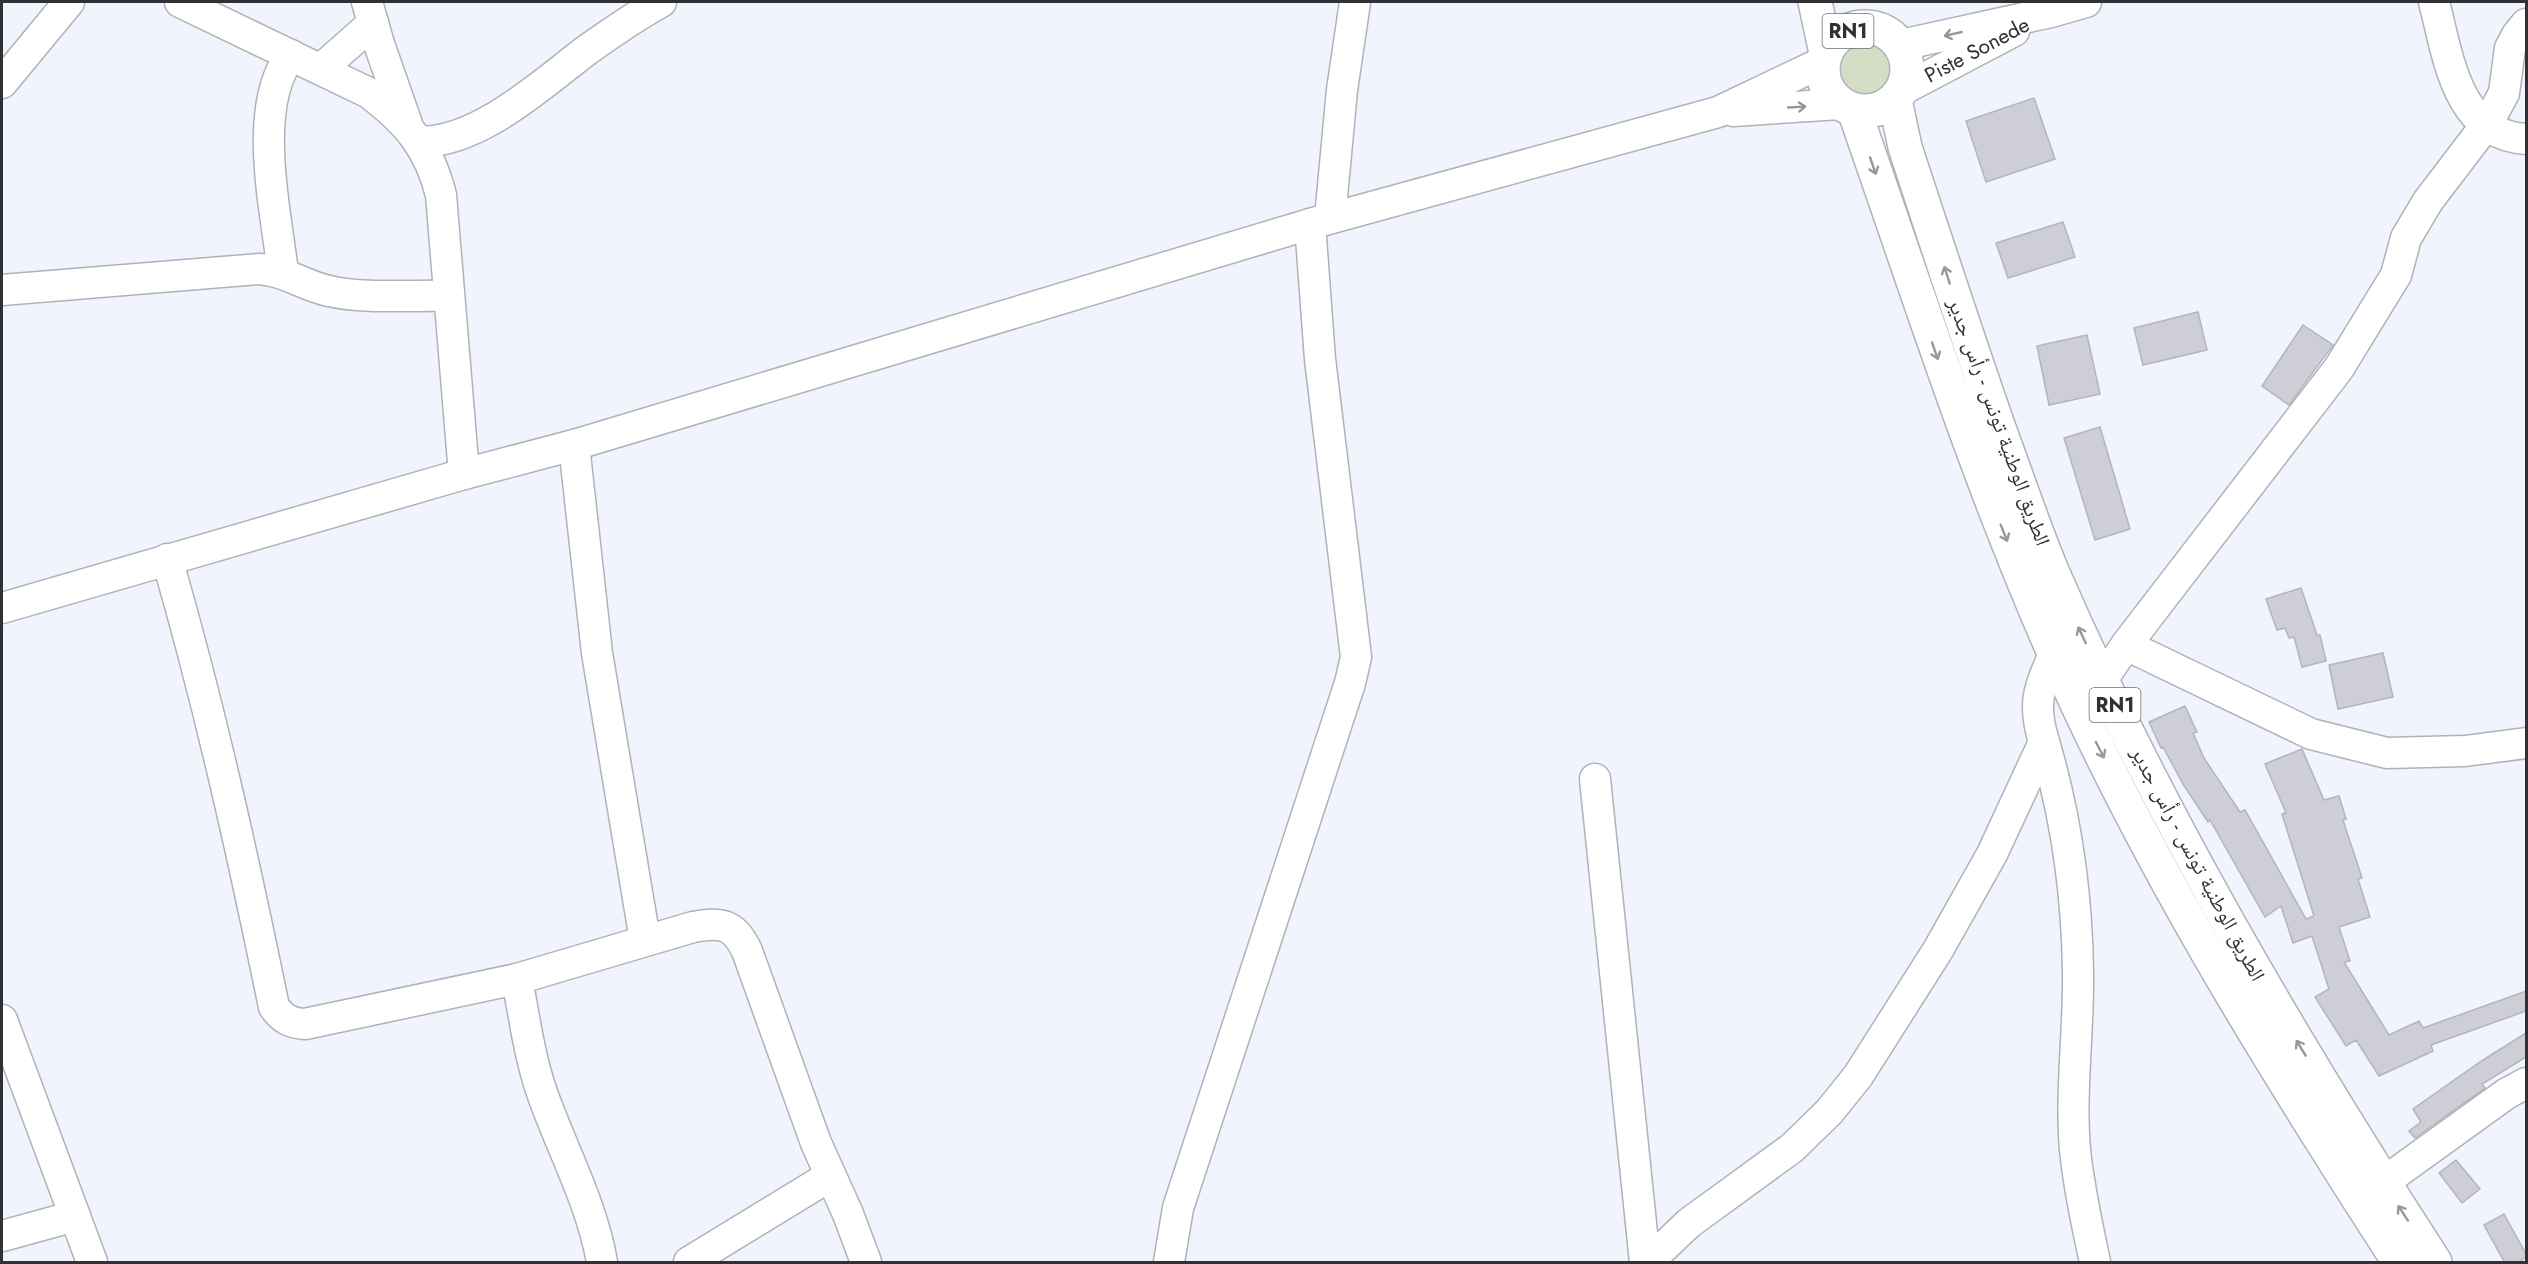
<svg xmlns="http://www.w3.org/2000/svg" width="2528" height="1264" font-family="Jost,'Noto Naskh Arabic',sans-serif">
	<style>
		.grass { fill: #d3dec5 }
		.building { fill: #ceced6; stroke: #b4b4bc; stroke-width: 1.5 }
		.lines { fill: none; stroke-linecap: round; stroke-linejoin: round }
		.minor-casing { stroke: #afb2b9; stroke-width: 33 }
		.highway-casing { stroke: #afb2b9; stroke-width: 36 }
		.minor { stroke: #fff; stroke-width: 30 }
		.highway { stroke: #fff; stroke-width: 33 }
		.oneway { stroke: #98989a }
		.labels { text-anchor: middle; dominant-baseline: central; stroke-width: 4.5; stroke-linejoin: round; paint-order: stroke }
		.shield { fill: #fff; stroke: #6e6f71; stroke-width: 1.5 }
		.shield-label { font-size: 20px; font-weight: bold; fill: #303134 }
		.street-label { font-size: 21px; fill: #303134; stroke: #fff }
	</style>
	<rect width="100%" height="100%" fill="#f1f4fc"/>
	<!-- grass -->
	<circle class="grass" cx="1866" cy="67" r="30"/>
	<!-- building -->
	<g class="building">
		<polygon points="2034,98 2055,159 1986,182 1966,121"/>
		<polygon points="2063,222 2075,257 2008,278 1996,243"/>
		<polygon points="2198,312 2207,350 2143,365 2134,328"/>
		<polygon points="2303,325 2333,345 2289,405 2262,386"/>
		<polygon points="2087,335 2100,394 2049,405 2037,346"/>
		<polygon points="2100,427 2130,529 2095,540 2064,438"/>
		<polygon points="2301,588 2317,635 2320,635 2326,661 2302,667 2294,637 2289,638 2285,628 2277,630 2266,599"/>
		<polygon points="2383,653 2393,697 2338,709 2329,665"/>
		<polygon points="2185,706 2197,732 2193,733 2204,758 2240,812 2245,810 2306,919 2314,916 2282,814 2286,813 2265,764 2302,749 2324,800 2339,796 2346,819 2343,820 2362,878 2358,879 2370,917 2339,927 2350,961 2344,962 2389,1035 2419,1021 2423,1028 2526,991 2526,1011 2431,1045 2433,1051 2379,1076 2356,1040 2346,1046 2315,997 2329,989 2312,936 2293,943 2281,906 2265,917 2210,820 2208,822 2183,784 2163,747 2161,748 2149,722"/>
		<polygon points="2526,1033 2526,1057 2482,1084 2485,1088 2415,1138 2409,1131 2421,1122 2413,1109 2483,1060"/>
		<polygon points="2456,1160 2480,1189 2462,1203 2439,1173"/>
		<polygon points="2504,1214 2526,1254 2526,1257 2517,1263 2505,1263 2484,1225"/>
	</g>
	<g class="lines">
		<defs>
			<g id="minor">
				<path d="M180 2 369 93C407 122 429 147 441 195L464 474"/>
				<polyline points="367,2 379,44 407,124"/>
				<path d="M2434 2C2448 55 2456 135 2526 139"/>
				<polyline points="1901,45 2051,12 2086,2"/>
				<polyline points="321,69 373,23"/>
				<polyline points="2,83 69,2"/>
				<polyline points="1904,89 2014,31"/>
				<polyline points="1733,111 1840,104"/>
				<path d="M420 142C480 142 542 84 587 50 611 33 635 16 661 2"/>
				<polyline points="1330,218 1342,90 1355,2"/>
				<path d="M283 273C276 210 251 107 291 55"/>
				<path d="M2 290 259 269C286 271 305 286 329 291 362 299 414 295 449 296"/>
				<polyline points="574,445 597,653 645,940"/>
				<path d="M167 559C210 707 243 856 274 1007 283 1019 290 1023 305 1024L517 979 693 927C721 922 734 923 747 951L816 1143 848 1214 866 1262"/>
				<polyline points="2,608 464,474 574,445 1310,224 1718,112 1823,62"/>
				<polyline points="2126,645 2311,734 2387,753 2465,751 2526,743"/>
				<polyline points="2102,680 2126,645 2339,368 2396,275 2406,238 2428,201 2489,121 2504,93 2510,48 2517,35 2526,24"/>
				<path d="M2044 742C2066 816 2077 894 2078 972 2079 1031 2070 1091 2075 1150 2079 1188 2087 1225 2095 1262"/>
				<polyline points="1595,779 1645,1262"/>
				<path d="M517 979C525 1020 530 1062 545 1101 565 1155 592 1205 602 1262"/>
				<polyline points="2,1020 92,1262"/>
				<polyline points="2363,1197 2506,1094 2526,1083"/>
				<polyline points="2,1236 75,1216"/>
				<polyline points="689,1262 830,1176"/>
				<polyline points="1169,1262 1178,1208 1350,683 1356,657 1320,359 1310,224"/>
				<path d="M1648 1262 1689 1223 1792 1148 1829 1112 1858 1076 1938 950 1992 854 2044 742C2032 703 2039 689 2054 654"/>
			</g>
			<g id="highway">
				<polyline points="1815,2 1826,53"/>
				<circle cx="1865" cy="69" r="42"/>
				<path d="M1895 100 1905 147C1936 242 1967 337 2000 431 2017 477 2033 525 2052 571 2157 813 2292 1041 2435 1262"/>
				<path d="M1854 110C1918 293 1976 476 2054 653 2148 867 2273 1067 2399 1262"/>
			</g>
		</defs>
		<!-- minor casing -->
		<use href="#minor" class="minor-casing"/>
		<!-- highway casing -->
		<use href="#highway" class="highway-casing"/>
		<!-- minor -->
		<use href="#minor" class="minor"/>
		<!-- highway -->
		<use href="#highway" class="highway"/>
	</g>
	<!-- one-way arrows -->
	<defs><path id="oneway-shaft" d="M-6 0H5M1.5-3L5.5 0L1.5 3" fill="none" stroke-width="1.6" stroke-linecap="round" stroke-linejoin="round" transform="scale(1.5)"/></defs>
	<g class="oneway">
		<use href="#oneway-shaft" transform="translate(1953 34) rotate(167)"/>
		<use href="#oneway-shaft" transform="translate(1797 107) rotate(-3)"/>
		<use href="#oneway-shaft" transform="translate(1873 166) rotate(71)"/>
		<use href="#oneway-shaft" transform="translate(1947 275) rotate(-108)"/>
		<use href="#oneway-shaft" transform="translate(1935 351) rotate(71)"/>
		<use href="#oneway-shaft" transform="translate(2004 533) rotate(68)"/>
		<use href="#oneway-shaft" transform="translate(2082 635) rotate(-115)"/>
		<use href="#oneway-shaft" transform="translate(2100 750) rotate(63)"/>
		<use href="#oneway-shaft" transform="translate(2301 1048) rotate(-121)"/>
		<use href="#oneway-shaft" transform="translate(2403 1213) rotate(-123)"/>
	</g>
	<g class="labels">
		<!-- shield labels -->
		<g class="shield">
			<rect x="1822.5" y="14" width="51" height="34" rx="4.5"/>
			<rect x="2089.5" y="688" width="51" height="34" rx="4.5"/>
		</g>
		<g class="shield-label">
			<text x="1848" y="31">RN1</text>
			<text x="2115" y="705">RN1</text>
		</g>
		<!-- street labels -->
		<g class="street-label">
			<text transform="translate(1977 50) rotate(-28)">Piste Sonede</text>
			<text transform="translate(1999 422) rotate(70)">الطريق الوطنية تونس - رأس جدير</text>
			<text transform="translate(2198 864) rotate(62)">الطريق الوطنية تونس - رأس جدير</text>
		</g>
	</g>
	<!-- border -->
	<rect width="2528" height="1264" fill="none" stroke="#303134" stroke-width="6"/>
</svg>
